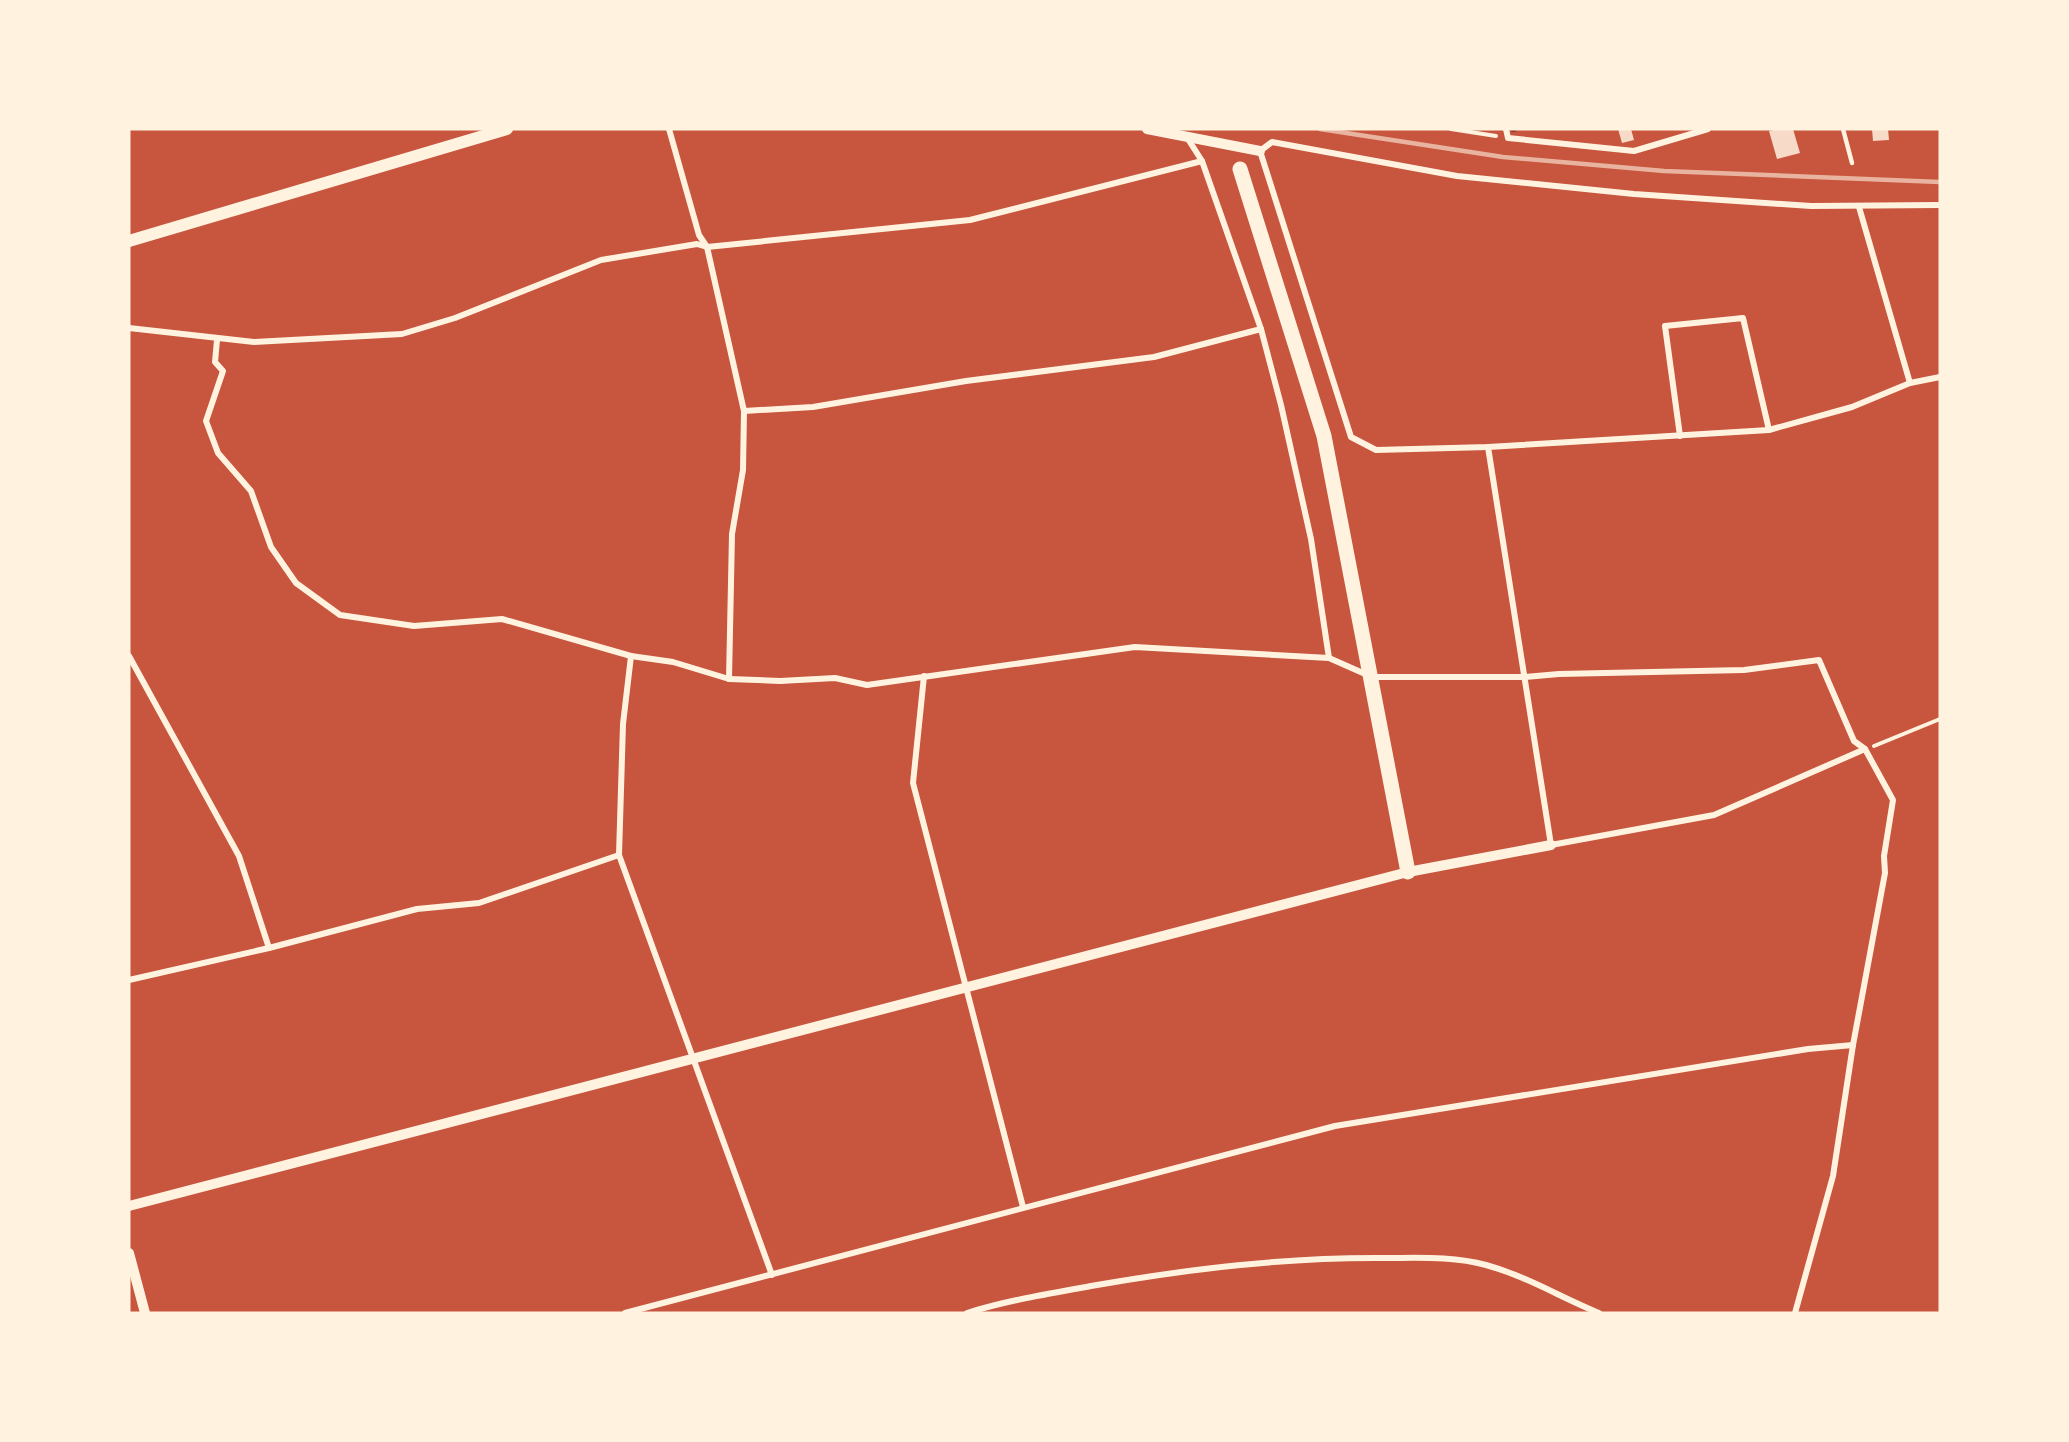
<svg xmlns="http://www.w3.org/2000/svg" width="2069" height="1442" font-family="'Titillium Web',sans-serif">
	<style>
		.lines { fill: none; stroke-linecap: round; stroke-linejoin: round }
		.stream { stroke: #8f3625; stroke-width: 6 }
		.building { fill: #f7dbc8 }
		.path { stroke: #fff3e0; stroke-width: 4 }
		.service { stroke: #fff3e0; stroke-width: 4.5 }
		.minor { stroke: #fff3e0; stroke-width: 6 }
		.tertiary { stroke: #fff3e0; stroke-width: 10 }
		.secondary { stroke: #fff3e0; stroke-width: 12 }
		.primary { stroke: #fff3e0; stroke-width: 15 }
		.rail { stroke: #e9b49f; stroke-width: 4.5 }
	</style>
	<rect width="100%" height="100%" fill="#c8553d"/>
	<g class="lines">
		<!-- stream -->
		<polyline class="stream" points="1513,129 1514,129"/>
	</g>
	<!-- building -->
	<g class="building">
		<polygon points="1618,129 1631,129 1634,140 1622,143"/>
		<polygon points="1777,129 1793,129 1800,153 1777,159 1769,131"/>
		<polygon points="1872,129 1888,129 1889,140 1873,141"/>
	</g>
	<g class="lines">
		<!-- path -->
		<g class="path">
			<polyline points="1451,129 1496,136"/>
			<polyline points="1874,746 1940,719"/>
		</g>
		<!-- service -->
		<polyline class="service" points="1843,129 1852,163"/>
		<!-- minor -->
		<g class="minor">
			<polyline points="669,129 699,235 707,247 744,411 743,470 732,534 729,679"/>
			<polyline points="1506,129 1508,138 1634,151 1708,129"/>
			<polyline points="1188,139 1202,161 1261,329 1281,405 1311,539 1329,658"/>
			<polyline points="1940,205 1811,206 1634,194 1457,176 1272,142 1260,151 1351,437 1376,450 1488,447 1769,430 1852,407 1910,383 1940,377"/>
			<polyline points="1859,207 1910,383"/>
			<polyline points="129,328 254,342 402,334 455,318 601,260 697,244 707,247 970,220 1202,161"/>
			<polyline points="217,340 215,362 223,371 206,421 218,453 251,491 271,547 296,583 340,615 414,626 502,619 631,656 673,662 729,679 780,681 835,678 867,685 1135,647 1329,658 1372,677 1525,677 1559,674 1744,670 1819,660 1854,741 1865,749 1893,800 1884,856 1885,873 1853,1045 1833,1176 1795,1313"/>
			<polyline points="744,411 813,407 966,381 1154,357 1261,329"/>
			<polyline points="1680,436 1665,326 1743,318 1769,430"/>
			<polyline points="1488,447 1551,845 1714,815 1865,749"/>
			<polyline points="129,656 239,856 269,948"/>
			<polyline points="631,656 623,724 619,855 772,1275"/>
			<polyline points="924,676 913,783 1023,1207"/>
			<polyline points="129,980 269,948 417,909 479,903 619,855"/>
			<polyline points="625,1313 1335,1126 1808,1049 1853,1045"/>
			<path d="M967 1313C1008 1300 1049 1294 1091 1286 1189 1269 1286 1257 1386 1258 1418 1258 1454 1256 1486 1265 1526 1276 1560 1297 1599 1313"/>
		</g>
		<!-- tertiary -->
		<g class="tertiary">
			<polyline points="1147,129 1260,151"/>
			<polyline points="129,1206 1408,872 1551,845"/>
			<polyline points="129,1253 145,1313"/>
		</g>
		<!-- secondary -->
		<polyline class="secondary" points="129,241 507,129"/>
		<!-- primary -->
		<polyline class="primary" points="1240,169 1324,436 1408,872"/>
		<!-- rail -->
		<polyline class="rail" points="1320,129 1503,157 1664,171 1940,182"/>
	</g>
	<!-- border -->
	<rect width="2069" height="1442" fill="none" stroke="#fff3e0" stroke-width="261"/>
</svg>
